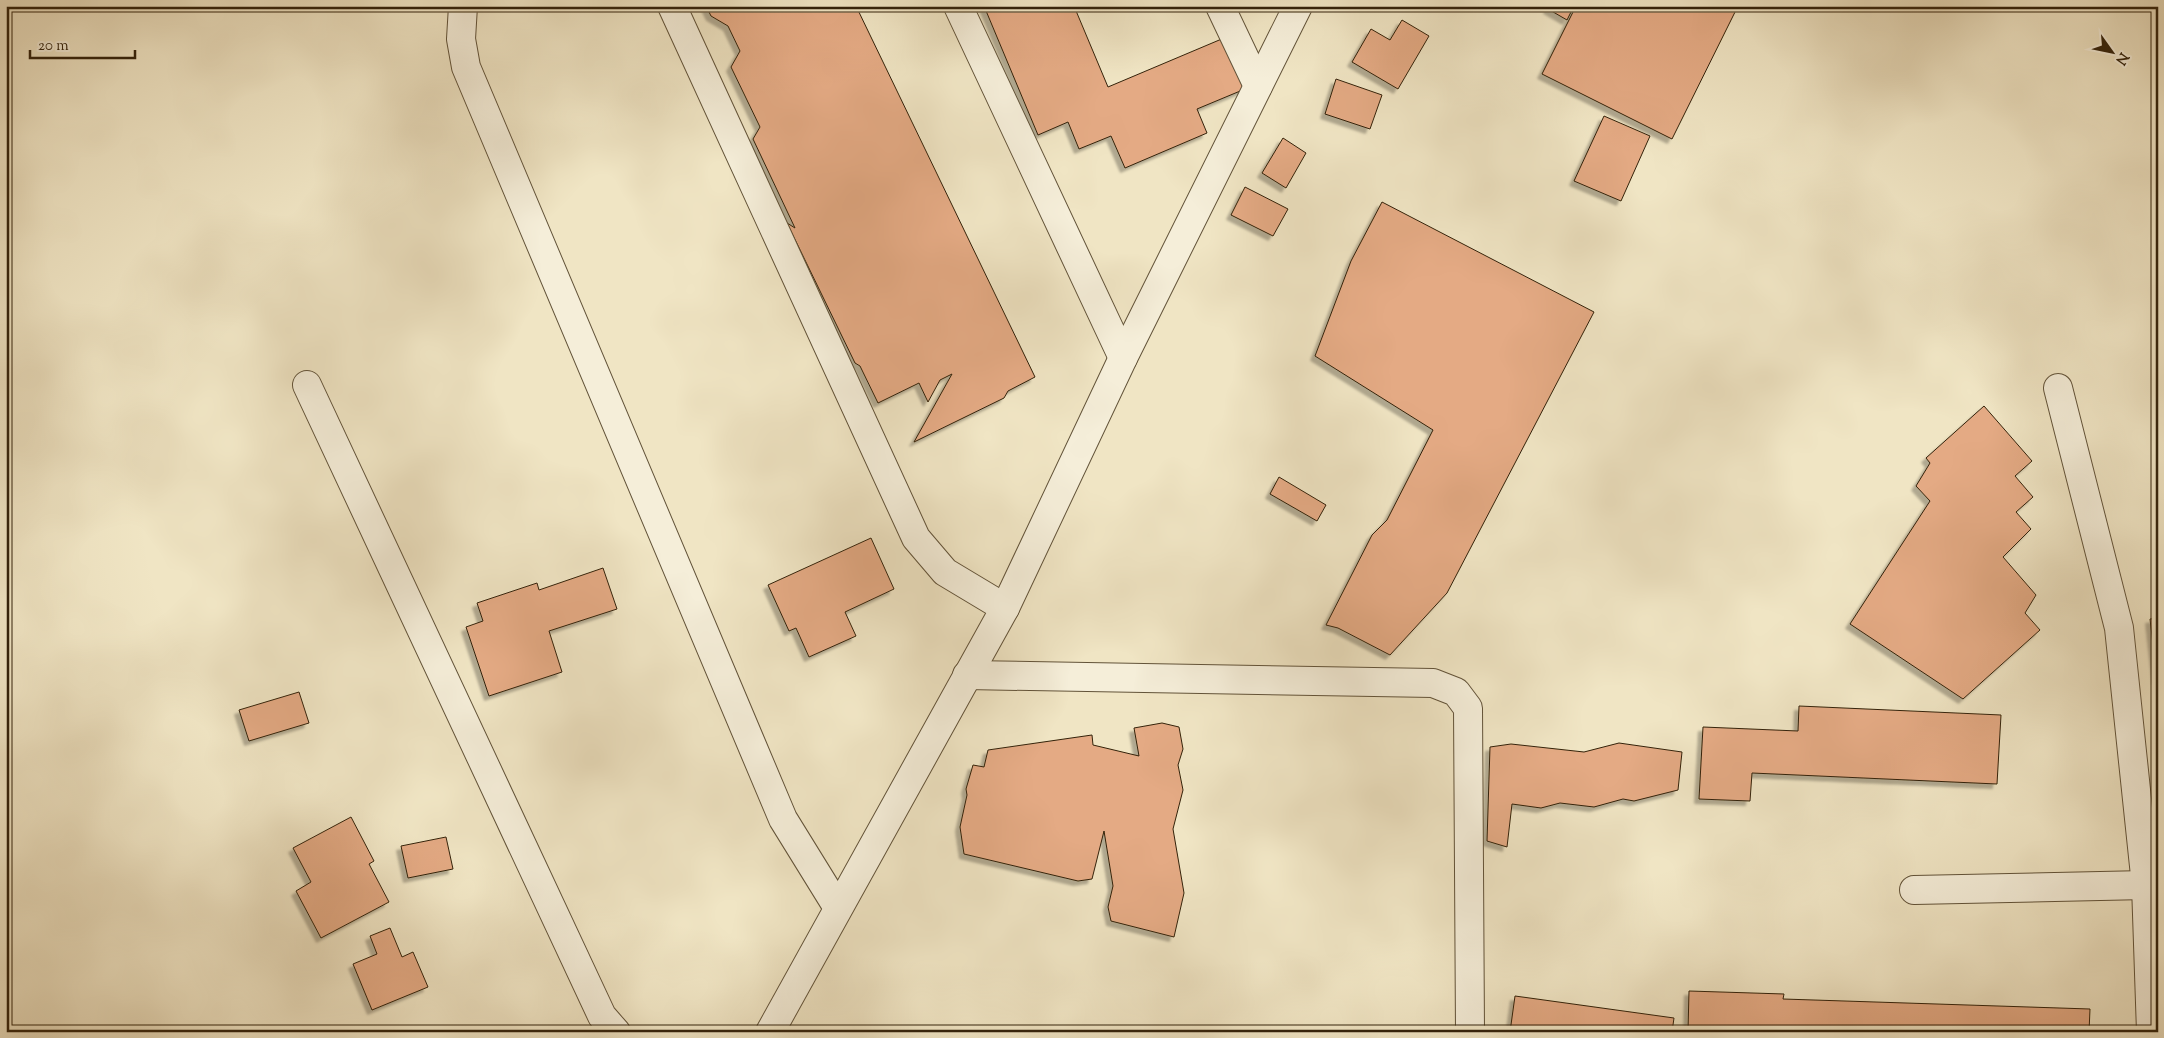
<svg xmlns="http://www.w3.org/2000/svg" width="2164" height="1038" font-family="'Sorts Mill Goudy',serif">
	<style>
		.building { fill: #e4aa84; stroke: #33220b; filter: url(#shadow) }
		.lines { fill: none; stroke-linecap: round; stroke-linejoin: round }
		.minor-casing { stroke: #625339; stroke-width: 30 }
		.minor { stroke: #f5eed9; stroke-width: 28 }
	</style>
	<defs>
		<filter id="shadow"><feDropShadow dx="-4.5" dy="4.5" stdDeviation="1" flood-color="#0004"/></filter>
	</defs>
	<rect width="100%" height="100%" fill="#f0e5c4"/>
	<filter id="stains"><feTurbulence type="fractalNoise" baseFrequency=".004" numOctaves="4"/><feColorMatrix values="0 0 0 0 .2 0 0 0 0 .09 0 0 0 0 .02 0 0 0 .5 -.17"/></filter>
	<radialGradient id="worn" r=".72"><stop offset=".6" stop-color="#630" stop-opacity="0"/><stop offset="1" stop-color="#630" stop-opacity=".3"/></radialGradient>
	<!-- building -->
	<g class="building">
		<polygon points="706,6 856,6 1035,377 1008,391 1004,398 914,442 952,374 940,380 928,402 919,383 878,403 860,366 855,363 787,223 795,228 753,139 760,127 731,67 740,51 728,26 711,16"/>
		<polygon points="984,6 1074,6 1108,87 1224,38 1245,89 1197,109 1207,133 1125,168 1111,136 1079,149 1068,122 1038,135"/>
		<polygon points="1549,6 1574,6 1567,20 1548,9"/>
		<polygon points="1576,6 1738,6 1672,139 1542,74"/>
		<polygon points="1402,20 1429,36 1398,89 1352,62 1371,29 1390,40"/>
		<polygon points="1336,79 1382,95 1370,129 1325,114"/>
		<polygon points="1604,116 1650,136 1621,201 1574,181"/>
		<polygon points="1283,138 1306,153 1286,188 1262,173"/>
		<polygon points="1245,187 1288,209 1273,236 1231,215"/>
		<polygon points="1382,202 1594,312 1447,593 1390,655 1338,628 1326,625 1372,535 1387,520 1433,430 1315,356 1351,261"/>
		<polygon points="1984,406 2032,461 2015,476 2033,497 2016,512 2031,529 2003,557 2036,595 2025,613 2040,630 1963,699 1850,624 1930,501 1916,486 1930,463 1926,458"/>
		<polygon points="1279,477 1326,505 1317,521 1270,494"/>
		<polygon points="871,538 894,589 845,612 856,636 809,657 796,628 789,631 768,585"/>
		<polygon points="603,568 617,609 549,631 562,672 489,696 466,627 483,621 477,603 537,583 539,590"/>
		<polygon points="2158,618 2158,680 2157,680 2150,619"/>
		<polygon points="299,692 309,723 249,741 239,710"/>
		<polygon points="1799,706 2001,715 1997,784 1752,773 1750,801 1699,799 1703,727 1798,731"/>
		<polygon points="1162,723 1179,727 1183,749 1178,765 1183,790 1173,829 1184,893 1174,937 1111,921 1108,907 1113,886 1104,831 1092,879 1078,881 964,854 960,827 967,795 966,789 973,765 984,767 988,750 1092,735 1093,745 1139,756 1134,728"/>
		<polygon points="1619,743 1682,752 1678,790 1634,801 1623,799 1594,807 1560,803 1541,808 1512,804 1507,847 1487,841 1490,747 1511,744 1584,752"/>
		<polygon points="351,817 374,861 369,864 389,902 321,938 296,891 311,882 293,848"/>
		<polygon points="446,837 453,869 408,878 401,846"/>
		<polygon points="390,928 402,957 413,952 428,987 372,1010 353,964 377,954 370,936"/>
		<polygon points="1689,991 1784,994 1783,999 2090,1009 2089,1032 1688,1032"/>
		<polygon points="1515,996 1674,1018 1672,1032 1510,1032"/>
	</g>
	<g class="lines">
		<defs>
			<g id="minor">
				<polyline points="463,6 461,39 466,67 783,819 838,908"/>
				<polyline points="672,6 916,538 945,572 1005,608"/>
				<polyline points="958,6 1123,358"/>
				<polyline points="1220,6 1258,86"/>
				<polyline points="307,385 602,1016 616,1032"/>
				<polyline points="2058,388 2119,628 2146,885 2151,1032"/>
				<polyline points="967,675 1433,683 1456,692 1468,708 1470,1032"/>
				<polyline points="1914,890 2146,885"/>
				<polyline points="770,1032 1005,608 1123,358 1298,6"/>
			</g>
		</defs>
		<!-- minor casing -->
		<use href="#minor" class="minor-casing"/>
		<!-- minor -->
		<use href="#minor" class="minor"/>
	</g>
	<!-- margin -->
	<rect width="2164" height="1038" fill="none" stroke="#f0e5c4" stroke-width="25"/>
	<rect x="8" y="8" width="2149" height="1023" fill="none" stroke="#33220b" stroke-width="2.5"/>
	<rect x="12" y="12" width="2139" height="1013" fill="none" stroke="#33220b"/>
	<!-- north arrow -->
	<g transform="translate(2112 52) rotate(123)" stroke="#f5eed9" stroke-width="4" paint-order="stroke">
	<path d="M0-4L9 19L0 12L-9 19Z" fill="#33220b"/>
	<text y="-8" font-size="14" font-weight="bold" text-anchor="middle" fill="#33220b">N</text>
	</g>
	<!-- scale -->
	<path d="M30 50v8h105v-8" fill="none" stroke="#33220b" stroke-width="2.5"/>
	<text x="38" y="50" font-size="15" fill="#33220b" stroke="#f5eed9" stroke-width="4" paint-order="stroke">20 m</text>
	<rect width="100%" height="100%" filter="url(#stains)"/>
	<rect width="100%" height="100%" fill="url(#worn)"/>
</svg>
